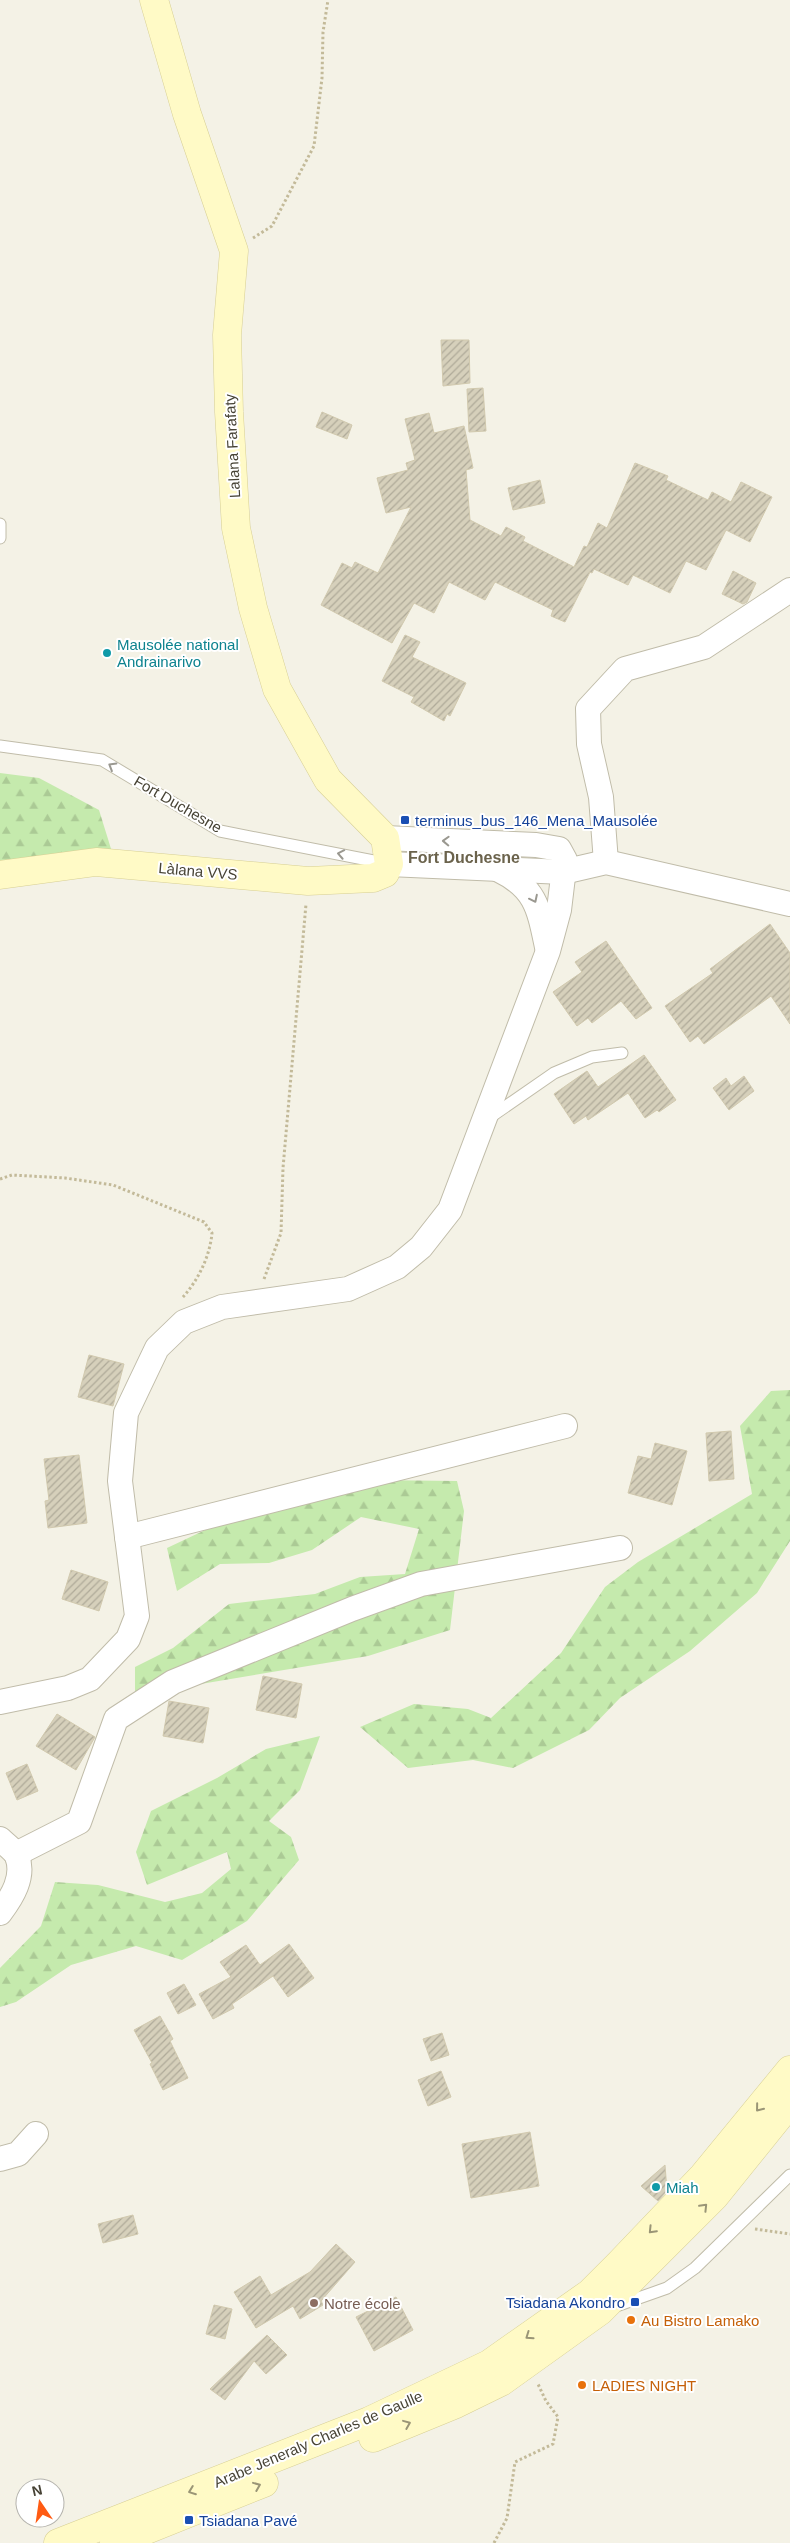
<svg xmlns="http://www.w3.org/2000/svg" width="790" height="2543" font-family="Helvetica,sans-serif">
	<style>
		.forest { fill: url(#forest-firs) }
		.building { fill: url(#building-hatch); stroke: #d1c9ae }
		.lines { fill: none; stroke-linecap: round; stroke-linejoin: round }
		.lane-casing { stroke: #c0bca9; stroke-width: 13 }
		.street-casing { stroke: #c0bca9; stroke-width: 26 }
		.secondary-casing { stroke: #d7cf94; stroke-width: 29 }
		.path { stroke: #c3ba99; stroke-width: 3; stroke-dasharray: 2.5 2.5; stroke-linecap: butt }
		.lane { stroke: #fff; stroke-width: 11 }
		.street { stroke: #fff; stroke-width: 24 }
		.secondary { stroke: #fffac6; stroke-width: 28 }
		.oneway { stroke: #9a9890 }
		.oneway2 { stroke: #9a9576 }
		.culture-dot { fill: #0f9aa8; stroke: #fff; stroke-width: 2 }
		.transit-dot { fill: #1a4fb4; stroke: #fff; stroke-width: 2 }
		.education-dot { fill: #8d6e63; stroke: #fff; stroke-width: 2 }
		.food-dot { fill: #e8710a; stroke: #fff; stroke-width: 2 }
		.labels { text-anchor: middle; dominant-baseline: central; stroke-width: 4; stroke-linejoin: round; paint-order: stroke }
		.street-label { font-size: 15px; fill: #474335; stroke: #fff }
		.culture-label { font-size: 15px; fill: #0d838f; stroke: #fff; text-anchor: start }
		.transit-label { font-size: 15px; fill: #164399; stroke: #fff; text-anchor: start }
		.education-label { font-size: 15px; fill: #785e54; stroke: #fff; text-anchor: start }
		.food-label { font-size: 15px; fill: #c56008; stroke: #fff; text-anchor: start }
		.neighbourhood-label { font-size: 16px; font-weight: bold; fill: #6b634c; stroke: #fff }
	</style>
	<defs>
		<pattern id="forest-firs" width="22" height="20" patternUnits="userSpaceOnUse" patternTransform="scale(1.25)"><rect width="22" height="20" fill="#c5eaad"/><path d="M5 1l3.5 6h-7zM16 11l3.5 6h-7z" fill="#abca95"/></pattern>
		<pattern id="building-hatch" width="6" height="6" patternUnits="userSpaceOnUse" patternTransform="scale(1.25)"><rect width="6" height="6" fill="#d6d0bb"/><path d="M-1 1l2-2M0 6l6-6M5 7l2-2" fill="none" stroke="#afaa99"/></pattern>
	</defs>
	<rect width="100%" height="100%" fill="#f4f2e6"/>
	<!-- forest -->
	<g class="forest">
		<polygon points="0,773 39,778 99,810 112,852 0,866"/>
		<polygon points="790,1390 790,1541 757,1593 690,1651 620,1698 589,1730 513,1768 473,1760 408,1768 360,1727 414,1704 468,1709 491,1718 561,1653 605,1587 638,1562 752,1494 740,1426 771,1391"/>
		<polygon points="373,1480 457,1481 464,1511 450,1630 368,1656 135,1695 135,1667 173,1648 229,1604 315,1594 360,1577 405,1574 419,1529 361,1517 312,1550 269,1563 220,1564 177,1591 167,1548 237,1515"/>
		<polygon points="320,1736 300,1790 269,1821 291,1837 299,1860 247,1921 182,1960 136,1946 71,1965 16,2002 0,2007 0,1968 41,1926 55,1882 98,1885 165,1902 202,1893 231,1869 227,1852 147,1885 136,1852 151,1811 217,1778 266,1749"/>
	</g>
	<!-- building -->
	<g class="building">
		<polygon points="441,340 469,340 470,383 443,386"/>
		<polygon points="483,388 486,431 469,432 467,389"/>
		<polygon points="322,412 352,425 347,439 316,427"/>
		<polygon points="429,413 434,433 464,426 473,468 466,470 470,520 501,536 506,527 525,537 523,541 574,567 584,546 587,547 598,523 607,528 635,463 668,476 666,480 708,500 712,492 731,502 741,482 772,497 750,542 726,530 706,570 686,561 670,593 633,575 628,585 594,569 592,573 590,572 565,622 551,616 553,610 495,582 485,600 449,582 434,613 414,603 392,643 321,605 342,563 352,568 355,562 378,573 411,507 386,513 377,478 408,470 406,463 415,460 405,419"/>
		<polygon points="540,480 545,503 513,510 508,488"/>
		<polygon points="733,571 756,583 747,602 743,604 722,594"/>
		<polygon points="405,635 420,642 412,657 466,683 450,716 447,714 444,721 411,702 414,697 382,681"/>
		<polygon points="770,924 790,953 790,1024 771,996 704,1044 698,1036 690,1042 665,1006 713,973 710,969"/>
		<polygon points="606,941 652,1008 636,1019 621,1001 592,1023 588,1018 577,1026 553,992 582,972 575,962"/>
		<polygon points="644,1055 676,1100 659,1112 657,1110 645,1118 628,1093 588,1120 586,1116 574,1124 554,1094 587,1071 598,1087"/>
		<polygon points="744,1076 754,1091 729,1110 713,1088 726,1078 731,1086"/>
		<polygon points="89,1355 124,1364 113,1406 78,1397"/>
		<polygon points="731,1431 734,1479 709,1481 706,1433"/>
		<polygon points="655,1443 687,1451 672,1505 628,1493 638,1456 651,1459"/>
		<polygon points="79,1455 87,1523 48,1528 45,1501 49,1500 44,1459"/>
		<polygon points="71,1570 108,1582 99,1611 62,1599"/>
		<polygon points="263,1676 302,1684 296,1718 256,1710"/>
		<polygon points="169,1701 209,1708 203,1743 163,1736"/>
		<polygon points="57,1714 95,1737 76,1770 36,1746"/>
		<polygon points="27,1764 38,1791 17,1800 6,1773"/>
		<polygon points="289,1944 314,1978 288,1997 273,1976 232,2004 234,2008 213,2019 199,1994 231,1977 220,1962 246,1945 260,1965"/>
		<polygon points="184,1984 196,2005 178,2014 167,1993"/>
		<polygon points="160,2016 173,2039 170,2041 188,2078 163,2090 150,2064 152,2063 134,2030"/>
		<polygon points="442,2033 449,2055 431,2061 423,2039"/>
		<polygon points="441,2071 451,2097 428,2106 418,2080"/>
		<polygon points="530,2132 539,2186 471,2198 462,2144"/>
		<polygon points="665,2165 667,2191 658,2201 641,2186"/>
		<polygon points="133,2215 138,2234 103,2243 98,2224"/>
		<polygon points="336,2244 355,2262 321,2301 323,2305 300,2319 293,2306 256,2328 234,2292 260,2276 271,2295 310,2272"/>
		<polygon points="396,2297 413,2330 374,2351 356,2317"/>
		<polygon points="214,2305 232,2309 225,2339 206,2334"/>
		<polygon points="267,2335 287,2355 266,2374 254,2361 225,2400 210,2389"/>
	</g>
	<g class="lines">
		<defs>
			<g id="lane">
				<polyline points="0,524 0,538"/>
				<polyline points="0,746 102,760 220,831 389,864"/>
				<polyline points="489,1118 554,1073 592,1057 622,1053"/>
				<polyline points="616,2306 667,2288 695,2268 790,2175"/>
			</g>
			<g id="street">
				<polyline points="606,862 601,797 589,744 588,709 625,669 704,647 790,590"/>
				<polyline points="389,864 563,872 606,862 790,904"/>
				<path d="M499 870C536 888 539 909 547 947"/>
				<polyline points="127,1537 565,1426"/>
				<polyline points="0,1702 68,1688 90,1679 128,1639 137,1616 120,1481 126,1413 157,1348 184,1322 222,1307 348,1289 397,1267 421,1247 450,1210 548,951 559,910 565,860 559,849 536,845 385,838"/>
				<path d="M0 1839C5 1844 14 1850 17 1856 25 1877 12 1897 0 1913"/>
				<polyline points="16,1854 79,1822 116,1719 173,1682 352,1609 421,1584 620,1548"/>
				<polyline points="0,2159 18,2154 36,2134"/>
			</g>
			<g id="secondary">
				<polyline points="0,875 96,862 308,881 373,878 385,873 389,864 385,838 328,780 277,689 253,608 236,528 229,412 227,335 234,251 187,114 154,0"/>
				<polyline points="373,2438 456,2404 501,2382 600,2311 715,2196 790,2103"/>
				<polyline points="58,2543 369,2421 489,2364 590,2293 618,2265 703,2176 790,2070"/>
				<polyline points="114,2543 264,2483"/>
			</g>
		</defs>
		<!-- lane casing -->
		<use href="#lane" class="lane-casing"/>
		<!-- street casing -->
		<use href="#street" class="street-casing"/>
		<!-- secondary casing -->
		<use href="#secondary" class="secondary-casing"/>
		<!-- path -->
		<g class="path">
			<polyline points="253,238 272,226 314,146 322,78 323,32 328,0"/>
			<path d="M0 1179 12 1175 65 1178 113 1185 204 1222 212 1233C210 1256 198 1281 182 1298"/>
			<polyline points="264,1279 281,1233 283,1168 306,904"/>
			<polyline points="755,2229 790,2234"/>
			<polyline points="494,2543 507,2518 515,2462 553,2444 558,2417 546,2401 538,2384"/>
		</g>
		<!-- lane -->
		<use href="#lane" class="lane"/>
		<!-- street -->
		<use href="#street" class="street"/>
		<!-- secondary -->
		<use href="#secondary" class="secondary"/>
	</g>
	<!-- one-way arrows -->
	<defs><path id="oneway-chevron" d="M-2-3.5L2.5 0L-2 3.5" fill="none" stroke-width="1.6" stroke-linecap="round" stroke-linejoin="round" transform="scale(1.25)"/></defs>
	<g class="oneway">
		<use href="#oneway-chevron" transform="translate(112 766) rotate(-149)"/>
		<use href="#oneway-chevron" transform="translate(446 841) rotate(-178)"/>
		<use href="#oneway-chevron" transform="translate(341 854) rotate(-169)"/>
		<use href="#oneway-chevron" transform="translate(534 899) rotate(64)"/>
	</g>
	<g class="oneway2">
		<use href="#oneway-chevron" transform="translate(759 2108) rotate(129)"/>
		<use href="#oneway-chevron" transform="translate(704 2207) rotate(-46)"/>
		<use href="#oneway-chevron" transform="translate(652 2230) rotate(134)"/>
		<use href="#oneway-chevron" transform="translate(529 2336) rotate(145)"/>
		<use href="#oneway-chevron" transform="translate(407 2424) rotate(-22)"/>
		<use href="#oneway-chevron" transform="translate(257 2486) rotate(-22)"/>
		<use href="#oneway-chevron" transform="translate(192 2491) rotate(159)"/>
	</g>
	<!-- markers -->
	<g class="culture-dot">
		<circle cx="107" cy="653" r="5"/>
		<circle cx="656" cy="2187" r="5"/>
	</g>
	<g class="transit-dot">
		<rect x="400" y="815" width="10" height="10" rx="2.5"/>
		<rect x="630" y="2297" width="10" height="10" rx="2.5"/>
		<rect x="184" y="2515" width="10" height="10" rx="2.5"/>
	</g>
	<circle class="education-dot" cx="314" cy="2303" r="5"/>
	<g class="food-dot">
		<circle cx="631" cy="2320" r="5"/>
		<circle cx="582" cy="2385" r="5"/>
	</g>
	<g class="labels">
		<!-- street labels -->
		<g class="street-label">
			<text transform="translate(232 446) rotate(-93)">Lalana Farafaty</text>
			<text transform="translate(178 804) rotate(30)">Fort Duchesne</text>
			<text transform="translate(198 871) rotate(5)">Làlana VVS</text>
			<text transform="translate(318 2439) rotate(-23)">Arabe Jeneraly Charles de Gaulle</text>
		</g>
		<!-- culture labels -->
		<g class="culture-label">
			<text x="117" y="644">Mausolée national<tspan x="117" dy="17">Andrainarivo</tspan></text>
			<text x="666" y="2187">Miah</text>
		</g>
		<!-- transit labels -->
		<g class="transit-label">
			<text x="415" y="820">terminus_bus_146_Mena_Mausolée</text>
			<text x="625" y="2302" text-anchor="end">Tsiadana Akondro</text>
			<text x="199" y="2520">Tsiadana Pavé</text>
		</g>
		<!-- education labels -->
		<g class="education-label">
			<text x="324" y="2303">Notre école</text>
		</g>
		<!-- food labels -->
		<g class="food-label">
			<text x="641" y="2320">Au Bistro Lamako</text>
			<text x="592" y="2385">LADIES NIGHT</text>
		</g>
		<!-- neighbourhood labels -->
		<g class="neighbourhood-label">
			<text x="464" y="857">Fort Duchesne</text>
		</g>
	</g>
	<!-- north arrow -->
	<g transform="translate(40 2503) rotate(347)"><circle r="24" fill="#ffffff" stroke="#b5b4ae"/>
	<path d="M0-4L9 19L0 12L-9 19Z" fill="#ff5b13"/>
	<text y="-8" font-size="14" font-weight="bold" text-anchor="middle" fill="#474335">N</text>
	</g>
</svg>
